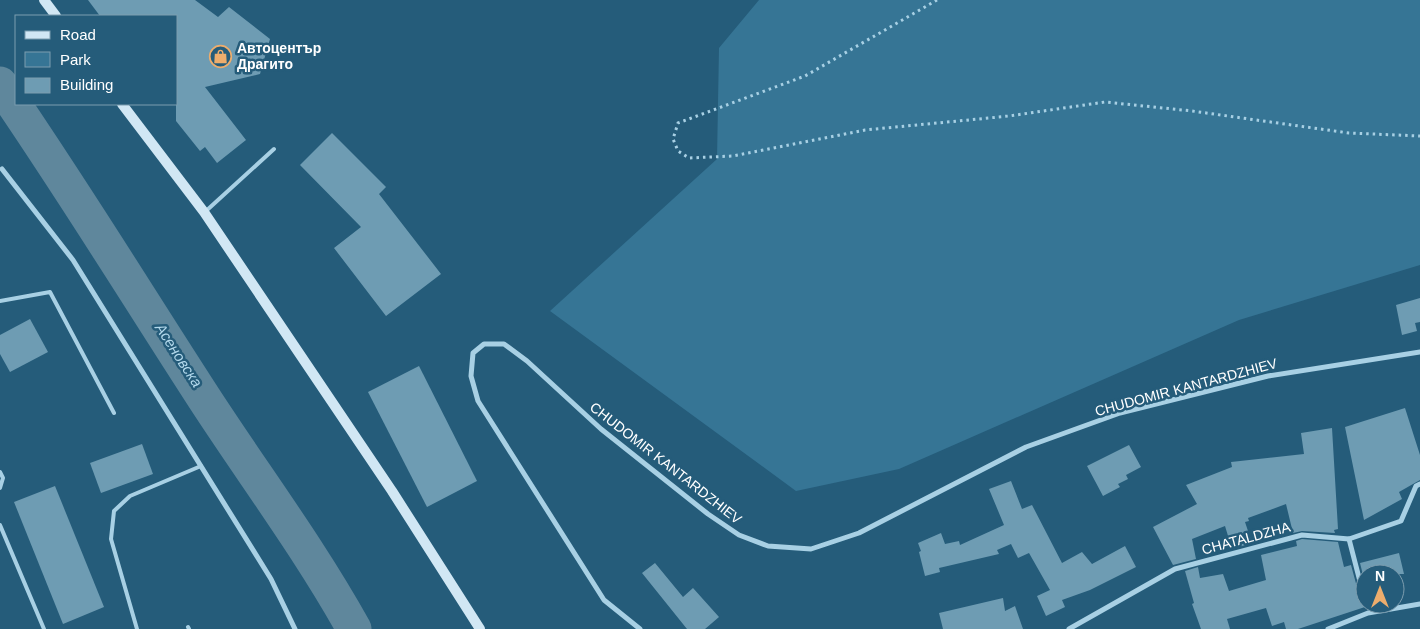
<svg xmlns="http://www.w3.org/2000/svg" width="1420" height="629" font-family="Helvetica,sans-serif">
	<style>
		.green { fill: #367595 }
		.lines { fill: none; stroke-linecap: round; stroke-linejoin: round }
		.river { stroke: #5f879c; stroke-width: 35 }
		.building { fill: #6e9cb3 }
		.path { stroke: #a8d0e4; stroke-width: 3; stroke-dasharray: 2.5 4; stroke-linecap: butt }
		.service { stroke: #a8d0e4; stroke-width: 4 }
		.minor { stroke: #a8d0e4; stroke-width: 5 }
		.secondary { stroke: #d1e7f4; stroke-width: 10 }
		.labels { text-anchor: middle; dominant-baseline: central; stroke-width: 5; stroke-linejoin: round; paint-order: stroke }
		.poi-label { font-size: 14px; font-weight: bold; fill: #fff; stroke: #255c7a; text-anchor: start }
		.street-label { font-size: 14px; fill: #fff; stroke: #255c7a }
		.water-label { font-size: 15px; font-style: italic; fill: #b3d9ec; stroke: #255c7a }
	</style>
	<rect width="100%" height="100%" fill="#255c7a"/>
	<!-- green -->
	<polygon class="green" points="759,0 1420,0 1420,265 1239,320 899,469 796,491 550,311 717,159 719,48"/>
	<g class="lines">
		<!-- river -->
		<path class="river" d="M0 84C71 187 136 293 204 398 254 475 309 548 354 629"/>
	</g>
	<!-- building -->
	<g class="building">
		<polygon points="88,0 195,0 218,17 229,7 270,39 260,74 205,87 246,140 217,163 205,147 200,151 176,121 176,16 100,16"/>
		<polygon points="332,133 386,187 379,194 441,274 386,316 334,248 361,227 300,165"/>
		<polygon points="1420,298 1420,322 1415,323 1417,331 1402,335 1396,305"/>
		<polygon points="30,319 48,352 10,372 0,354 0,335"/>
		<polygon points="419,366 477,481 427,507 368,392"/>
		<polygon points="1405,408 1420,455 1420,480 1399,492 1402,499 1364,520 1345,427"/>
		<polygon points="1332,428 1338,529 1334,530 1335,533 1302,531 1293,533 1286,504 1248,518 1249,521 1245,522 1252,543 1232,549 1225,526 1192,539 1196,559 1173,565 1153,527 1197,504 1186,485 1232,467 1231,462 1304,454 1301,433"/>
		<polygon points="142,444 153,474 101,493 90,463"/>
		<polygon points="1129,445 1141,467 1126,475 1128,479 1118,484 1120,487 1103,496 1087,466"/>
		<polygon points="1011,481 1022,509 1032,505 1062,563 1082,552 1092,564 1125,546 1136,567 1090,590 1062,600 1065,607 1046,616 1037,596 1050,590 1029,553 1018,558 1011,544 997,550 999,554 939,568 940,572 925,576 919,552 921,551 918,543 941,533 945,544 959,541 960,545 1004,525 989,489"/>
		<polygon points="55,486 104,607 63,624 14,502"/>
		<polygon points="1302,539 1338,542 1344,567 1351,565 1361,602 1365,607 1298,629 1286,629 1284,622 1272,626 1266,608 1227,619 1230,629 1201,629 1192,604 1194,603 1185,571 1198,567 1200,578 1223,574 1229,591 1266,580 1261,555 1297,546 1296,541"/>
		<polygon points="1399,553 1404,574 1365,574 1365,583 1360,563"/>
		<polygon points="655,563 683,597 693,588 719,617 705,629 687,629 642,573"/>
		<polygon points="1003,598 1005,611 1015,606 1023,629 943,629 939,613"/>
	</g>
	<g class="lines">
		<!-- path -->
		<polyline class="path" points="937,0 805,76 678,123 673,139 678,151 689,158 733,156 865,130 1009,116 1105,102 1192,111 1349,133 1420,136"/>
		<!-- service -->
		<g class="service">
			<polyline points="206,211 274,149"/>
			<polyline points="0,301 50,292 114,413"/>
			<polyline points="0,472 3,478 0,488"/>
			<polyline points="0,525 44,629"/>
			<polyline points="188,627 189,629"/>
			<polyline points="137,629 111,539 114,511 130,496 201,466"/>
		</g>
		<!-- minor -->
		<g class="minor">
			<polyline points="2,169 73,260 271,579 295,629"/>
			<polyline points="1349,539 1365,601"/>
			<polyline points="640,629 604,600 478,401 471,376 473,353 484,344 504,344 527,361 601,429 708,514 739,535 768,546 811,549 859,533 1026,447 1120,413 1268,376 1420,352"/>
			<polyline points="1069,629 1175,569 1302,535 1349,539 1401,521 1416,486 1420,484"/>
			<polyline points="1328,629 1368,613 1420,604"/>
		</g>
		<!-- secondary -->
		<g class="secondary">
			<polyline points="44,0 56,16"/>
			<polyline points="122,104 204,212 392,491 480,629"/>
		</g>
	</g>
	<!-- icons -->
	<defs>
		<symbol id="shop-ring" viewBox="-11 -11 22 22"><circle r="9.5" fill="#255c7a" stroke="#edad6d" stroke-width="1.5"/><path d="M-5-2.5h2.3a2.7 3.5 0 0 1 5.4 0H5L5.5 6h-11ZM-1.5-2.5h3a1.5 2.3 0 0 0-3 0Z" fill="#edad6d"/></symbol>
	</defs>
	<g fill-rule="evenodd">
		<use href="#shop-ring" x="208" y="44" width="25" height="25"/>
	</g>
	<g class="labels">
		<!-- poi labels -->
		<g class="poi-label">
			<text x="237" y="48">Автоцентър<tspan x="237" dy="16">Драгито</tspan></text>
		</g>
		<!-- street labels -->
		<g class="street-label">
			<text transform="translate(1186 387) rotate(-15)">CHUDOMIR KANTARDZHIEV</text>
			<text transform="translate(666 463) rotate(38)">CHUDOMIR KANTARDZHIEV</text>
			<text transform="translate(1246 538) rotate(-15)">CHATALDZHA</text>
		</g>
		<!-- water labels -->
		<g class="water-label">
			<text transform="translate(179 355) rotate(57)">Асеновска</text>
		</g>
	</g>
	<!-- legend -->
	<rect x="15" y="15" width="162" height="90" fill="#255c7a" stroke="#7c9daf"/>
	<rect x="25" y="31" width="25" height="8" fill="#d1e7f4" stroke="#7c9daf"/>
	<text x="60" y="40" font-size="15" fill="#ffffff">Road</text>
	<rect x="25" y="52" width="25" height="15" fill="#367595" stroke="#7c9daf"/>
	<text x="60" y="65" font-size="15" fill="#ffffff">Park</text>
	<rect x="25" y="78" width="25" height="15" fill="#6e9cb3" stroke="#7c9daf"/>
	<text x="60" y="90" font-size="15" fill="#ffffff">Building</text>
	<!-- north arrow -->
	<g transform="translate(1380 589)"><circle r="24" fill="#255c7a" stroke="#7c9daf"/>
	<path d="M0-4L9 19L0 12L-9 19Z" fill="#edad6d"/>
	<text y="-8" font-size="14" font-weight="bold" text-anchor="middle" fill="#ffffff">N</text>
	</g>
</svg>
